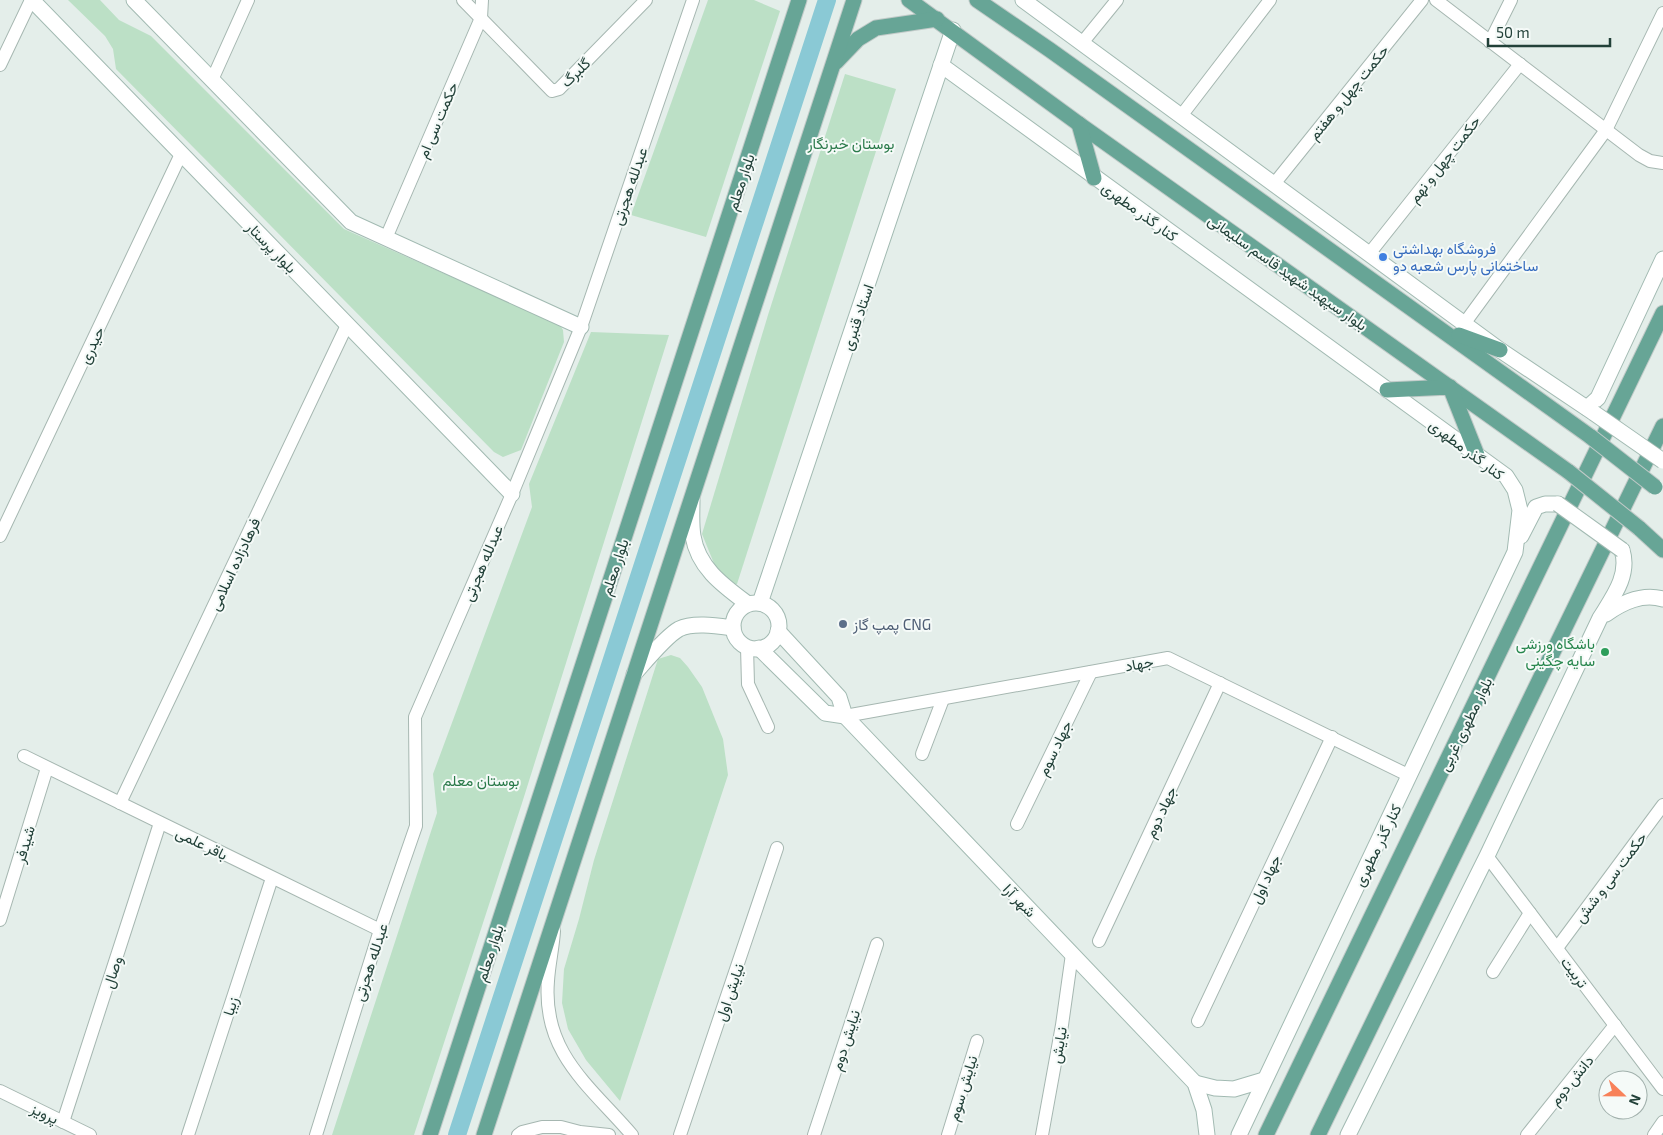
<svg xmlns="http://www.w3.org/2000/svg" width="1663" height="1135" font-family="'Exo 2',Vazirmatn,sans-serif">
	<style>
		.green { fill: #bce0c6 }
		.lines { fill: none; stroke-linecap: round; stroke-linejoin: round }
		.canal { stroke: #8ac9d5; stroke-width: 18 }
		.street-casing { stroke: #a6b7b1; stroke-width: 14 }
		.secondary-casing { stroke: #a2bab2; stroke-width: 17 }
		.primary-casing { stroke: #c1cac8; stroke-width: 17 }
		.street { stroke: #fff; stroke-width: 12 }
		.secondary { stroke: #fff; stroke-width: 15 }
		.primary { stroke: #67a596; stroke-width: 15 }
		.secondary-bridge-casing { stroke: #a2bab2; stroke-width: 17; stroke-linecap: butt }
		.primary-bridge-casing { stroke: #c1cac8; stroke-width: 17; stroke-linecap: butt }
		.secondary-bridge { stroke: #fff; stroke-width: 15 }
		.primary-bridge { stroke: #67a596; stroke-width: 15 }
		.shop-dot { fill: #3f7fe0; stroke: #f5faf8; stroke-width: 2 }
		.service-dot { fill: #5c6f8a; stroke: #f5faf8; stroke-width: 2 }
		.leisure-dot { fill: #2e9e5b; stroke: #f5faf8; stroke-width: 2 }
		.labels { text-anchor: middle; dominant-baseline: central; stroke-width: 4; stroke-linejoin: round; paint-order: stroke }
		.street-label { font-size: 15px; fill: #224139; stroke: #f5faf8 }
		.park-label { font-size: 15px; fill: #2a7a4a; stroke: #f5faf8 }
		.shop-label { font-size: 15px; fill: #366cbe; stroke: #f5faf8; text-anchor: start }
		.service-label { font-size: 15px; fill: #4e5e75; stroke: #f5faf8; text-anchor: start }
		.leisure-label { font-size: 15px; fill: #27864d; stroke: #f5faf8; text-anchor: end }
	</style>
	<rect width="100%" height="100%" fill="#e4eeea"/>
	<!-- green -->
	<g class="green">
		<polygon points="68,0 100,0 119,20 151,36 344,229 560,325 563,330 564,342 521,450 503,457 494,452 116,69 113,49 105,36"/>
		<polygon points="708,0 754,0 780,11 706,237 631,215"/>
		<polygon points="845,74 896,89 737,584 724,588 702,534 768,315"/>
		<polygon points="591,332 669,335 523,800 414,1135 332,1135 437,813 433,774 532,507 529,484"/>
		<polygon points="671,655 680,658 688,667 702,687 723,739 728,775 620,1101 586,1060 568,1029 562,1003 564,969 579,919 594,860 658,659"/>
	</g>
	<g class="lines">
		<!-- canal -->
		<polyline class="canal" points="457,1135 827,0"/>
		<defs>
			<g id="street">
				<polyline points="463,0 552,91 559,89 646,0"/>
				<polyline points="1436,0 1639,155 1650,161 1663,163"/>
				<polyline points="1490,42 1511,0"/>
				<polyline points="1082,43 1117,0"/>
				<polyline points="0,65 31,0"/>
				<polyline points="212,80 248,0"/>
				<polyline points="1181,116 1270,0"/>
				<polyline points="1274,184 1422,0"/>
				<polyline points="386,238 481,18 482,0"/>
				<polyline points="1369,254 1520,64"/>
				<polyline points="1464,324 1606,130 1663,13"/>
				<polyline points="0,536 181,154"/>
				<polyline points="747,647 748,684 768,727"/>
				<polyline points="845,716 1168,658 1410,776"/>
				<polyline points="922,754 943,699"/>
				<polyline points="24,756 380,930"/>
				<polyline points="120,803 347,325"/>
				<polyline points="1017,824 1091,672"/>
				<polyline points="1487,856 1663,1089"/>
				<polyline points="0,920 47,768"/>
				<path d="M554 931C553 948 549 964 548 981 542 1053 590 1086 632 1135"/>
				<polyline points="1099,941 1220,683"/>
				<polyline points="1557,948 1663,805"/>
				<polyline points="1493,972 1530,913"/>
				<polyline points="1198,1021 1332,737"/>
				<polyline points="0,1091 90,1135"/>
				<polyline points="63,1122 160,823"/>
				<polyline points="188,1135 272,878"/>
				<polyline points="316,1135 380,930 416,826 415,717 512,494 581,327 693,0"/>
				<polyline points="518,1135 522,1132 542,1127 561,1127 580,1132 609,1135"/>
				<polyline points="680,1135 777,848"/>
				<polyline points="814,1135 877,944"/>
				<polyline points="948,1135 977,1041"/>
				<polyline points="1042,1135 1062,1025 1072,954"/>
				<polyline points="1527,1135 1615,1025"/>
				<polyline points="1654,1135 1663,1122"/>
			</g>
			<g id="secondary">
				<polyline points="32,0 512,494"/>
				<polyline points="134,0 351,222 581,327"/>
				<polyline points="1023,0 1500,350 1594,413"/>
				<polyline points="941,65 1506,476 1515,490 1520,510 1515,552 1239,1135"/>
				<polyline points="1587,408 1598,398 1663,259"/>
				<path d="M692 500C692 512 691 525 693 536 698 568 724 586 748 604"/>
				<polyline points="1521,536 1536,507 1545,504 1558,504"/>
				<polyline points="760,603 953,30"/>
				<circle cx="756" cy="626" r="23"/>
				<path d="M1606 614C1623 602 1642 593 1663 599"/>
				<polyline points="778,631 839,697 845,716 1195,1083 1204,1110 1207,1135"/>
				<polyline points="759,648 825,713 845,716"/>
				<path d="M634 674C644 663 666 636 679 629 693 622 718 626 733 628"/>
				<polyline points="1195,1083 1215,1088 1234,1089 1264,1080"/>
				<path d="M1348 1135 1487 856 1600 618C1613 597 1630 575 1622 550"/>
			</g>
			<g id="primary">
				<polyline points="909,0 1079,124 1569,472"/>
				<polyline points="977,0 1050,50 1591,437"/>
				<polyline points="836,62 858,39 876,28 937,19"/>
				<polyline points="1079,124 1094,178"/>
				<polyline points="1459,335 1500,350"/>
				<polyline points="1387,390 1450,387 1477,455"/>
				<polyline points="1639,528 1663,550"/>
				<polyline points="430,1135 799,0"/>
				<polyline points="484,1135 854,0"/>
				<polyline points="1266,1135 1663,313"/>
				<polyline points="1318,1135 1663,426"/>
			</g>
		</defs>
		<!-- street casing -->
		<use href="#street" class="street-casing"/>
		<!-- secondary casing -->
		<use href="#secondary" class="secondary-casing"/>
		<!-- primary casing -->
		<use href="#primary" class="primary-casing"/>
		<!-- street -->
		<use href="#street" class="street"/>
		<!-- secondary -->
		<use href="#secondary" class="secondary"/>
		<!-- primary -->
		<use href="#primary" class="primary"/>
		<defs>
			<g id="secondary-bridge">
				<polyline points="1594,413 1663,461"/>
				<polyline points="1558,504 1622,550"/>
			</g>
			<g id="primary-bridge">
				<polyline points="1591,437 1655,487"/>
				<polyline points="1569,472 1639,528"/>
			</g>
		</defs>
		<!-- secondary-bridge casing -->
		<use href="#secondary-bridge" class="secondary-bridge-casing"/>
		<!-- primary-bridge casing -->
		<use href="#primary-bridge" class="primary-bridge-casing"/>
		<!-- secondary-bridge -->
		<use href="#secondary-bridge" class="secondary-bridge"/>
		<!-- primary-bridge -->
		<use href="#primary-bridge" class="primary-bridge"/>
	</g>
	<!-- markers -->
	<circle class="shop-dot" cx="1383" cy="257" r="5"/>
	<circle class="service-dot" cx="843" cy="624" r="5"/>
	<circle class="leisure-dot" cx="1605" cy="652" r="5"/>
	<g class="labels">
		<!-- street labels -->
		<g class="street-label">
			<text transform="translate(575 72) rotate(-44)">گلبرگ</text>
			<text transform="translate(1348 92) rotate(-51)">حکمت چهل و هفتم</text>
			<text transform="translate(437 120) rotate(-67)">حکمت سی ام</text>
			<text transform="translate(1444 159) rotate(-52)">حکمت چهل و نهم</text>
			<text transform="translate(740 182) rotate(-72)">بلوار معلم</text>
			<text transform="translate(629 186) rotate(-71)">عبدلله هجرتی</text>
			<text transform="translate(1140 211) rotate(36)">کنار گذر مطهری</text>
			<text transform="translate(272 247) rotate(46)">بلوار پرستار</text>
			<text transform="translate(1288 272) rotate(35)">بلوار سپهبد شهید قاسم سلیمانی</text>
			<text transform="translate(857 317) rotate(-71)">استاد قنبری</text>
			<text transform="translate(91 345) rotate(-65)">حیدری</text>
			<text transform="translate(1467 449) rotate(37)">کنار گذر مطهری</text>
			<text transform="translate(482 563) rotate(-67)">عبدلله هجرتی</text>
			<text transform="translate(234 564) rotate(-65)">فرهادزاده اسلامی</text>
			<text transform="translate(614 567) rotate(-72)">بلوار معلم</text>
			<text transform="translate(1139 663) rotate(-10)">جهاد</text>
			<text transform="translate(1465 724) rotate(-64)">بلوار مطهری غربی</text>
			<text transform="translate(1054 748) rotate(-64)">جهاد سوم</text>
			<text transform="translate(1160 812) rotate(-65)">جهاد دوم</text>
			<text transform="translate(202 843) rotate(26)">باقر علمی</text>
			<text transform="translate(24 844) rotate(-73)">شیدفر</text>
			<text transform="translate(1377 845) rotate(-64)">کنار گذر مطهری</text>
			<text transform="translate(1610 877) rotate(-53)">حکمت سی و شش</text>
			<text transform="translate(1265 879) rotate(-65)">جهاد اول</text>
			<text transform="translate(1020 900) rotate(46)">شهر آرا</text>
			<text transform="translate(489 953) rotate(-72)">بلوار معلم</text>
			<text transform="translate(370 962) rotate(-72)">عبدلله هجرتی</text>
			<text transform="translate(112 972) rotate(-72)">وصال</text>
			<text transform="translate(1575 972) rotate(53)">تربیت</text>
			<text transform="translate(729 992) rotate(-71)">نیایش اول</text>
			<text transform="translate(230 1006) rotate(-72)">زیبا</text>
			<text transform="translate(845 1040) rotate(-72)">نیایش دوم</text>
			<text transform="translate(1058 1045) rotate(-80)">نيايش</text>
			<text transform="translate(1571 1080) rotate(-51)">دانش دوم</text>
			<text transform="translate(962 1088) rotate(-73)">نیایش سوم</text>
			<text transform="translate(45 1113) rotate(26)">پرویز</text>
		</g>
		<!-- park labels -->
		<g class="park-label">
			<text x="851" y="143">بوستان خبرنگار</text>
			<text x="481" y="780">بوستان معلم</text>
		</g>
		<!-- shop labels -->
		<g class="shop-label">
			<text x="1393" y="248">فروشگاه بهداشتی<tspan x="1393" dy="17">ساختمانی پارس شعبه دو</tspan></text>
		</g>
		<!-- service labels -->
		<g class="service-label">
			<text x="853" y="624">پمپ گاز CNG</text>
		</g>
		<!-- leisure labels -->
		<g class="leisure-label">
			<text x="1595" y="643">باشگاه ورزشى<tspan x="1595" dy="17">سايه چگينى</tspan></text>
		</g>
	</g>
	<!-- north arrow -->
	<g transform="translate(1623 1095) rotate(112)"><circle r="24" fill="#f5faf8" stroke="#a1b0ac"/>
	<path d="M0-4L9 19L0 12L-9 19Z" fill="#f88159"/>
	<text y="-8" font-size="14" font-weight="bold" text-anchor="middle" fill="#224139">N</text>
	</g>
	<!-- scale -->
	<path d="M1488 38v8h122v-8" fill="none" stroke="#224139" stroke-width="2.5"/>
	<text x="1496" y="38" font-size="15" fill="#224139" stroke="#f5faf8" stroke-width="4" paint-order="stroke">50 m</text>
</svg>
